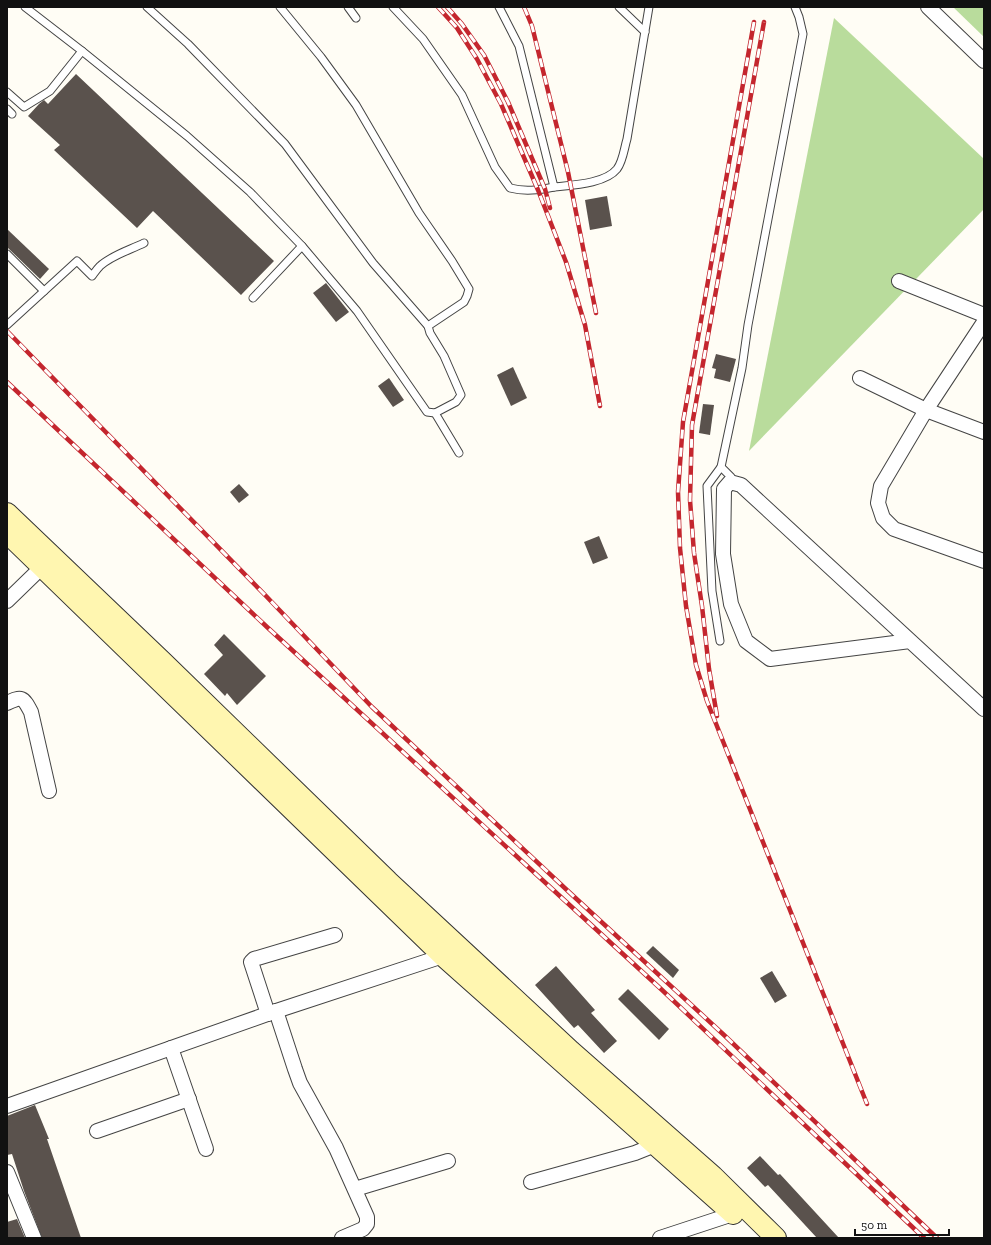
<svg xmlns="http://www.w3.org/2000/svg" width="991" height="1245" font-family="'Zilla Slab',serif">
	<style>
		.forest { fill: #b9dc9c }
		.building { fill: #5a524d }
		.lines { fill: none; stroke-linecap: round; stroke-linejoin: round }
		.lane-casing { stroke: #444; stroke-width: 9 }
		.street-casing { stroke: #444; stroke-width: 16 }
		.secondary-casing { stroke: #333; stroke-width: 22 }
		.lane { stroke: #fff; stroke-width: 7 }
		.street { stroke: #fff; stroke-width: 14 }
		.secondary { stroke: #fff6b0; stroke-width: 20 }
		.rail-casing { stroke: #c4262e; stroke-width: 4.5 }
		.rail { stroke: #fff; stroke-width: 3; stroke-dasharray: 9; stroke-linecap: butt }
	</style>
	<rect width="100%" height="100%" fill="#fffdf5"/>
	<!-- forest -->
	<g class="forest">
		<polygon points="953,7 984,7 984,37"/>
		<polygon points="834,18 984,159 984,209 749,451"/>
	</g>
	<!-- building -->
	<g class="building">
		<polygon points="76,74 274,261 241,295 153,211 137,228 54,150 60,145 28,116 39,104 44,100 48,104"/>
		<polygon points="607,196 612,226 590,230 585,200"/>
		<polygon points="7,229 49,269 40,279 7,247"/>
		<polygon points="326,283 349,312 336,322 313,293"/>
		<polygon points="716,354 736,359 730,382 714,378 716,369 712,368"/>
		<polygon points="513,367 527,398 511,406 497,375"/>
		<polygon points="389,378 404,400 393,407 378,386"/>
		<polygon points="703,404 714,405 710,435 699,433"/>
		<polygon points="239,484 249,495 239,503 230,492"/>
		<polygon points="599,536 608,558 593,564 584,542"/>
		<polygon points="224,634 266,676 237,705 227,693 225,696 204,674 223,655 214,645"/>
		<polygon points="653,946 679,970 673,978 646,953"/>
		<polygon points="556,966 595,1010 591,1013 617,1041 604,1053 578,1025 574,1028 535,985"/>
		<polygon points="772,971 787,996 775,1003 760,978"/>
		<polygon points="628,989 669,1029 659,1040 618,999"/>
		<polygon points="35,1105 49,1139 47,1139 81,1238 42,1238 24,1191 12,1154 7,1155 7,1116"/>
		<polygon points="760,1156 778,1175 780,1174 839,1238 817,1238 768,1185 765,1187 747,1168"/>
		<polygon points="17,1219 25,1238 7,1238 7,1222"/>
	</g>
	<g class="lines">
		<defs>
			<g id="lane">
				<polyline points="25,7 82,51 187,136 250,192 302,246 357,311 427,412 435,413 456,402 461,395 444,356 430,333 428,326 464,302 467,296 469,289 452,261 419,213 356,105 321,57 280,7"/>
				<polyline points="147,7 188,44 285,144 373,263 428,326"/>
				<polyline points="348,7 356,18"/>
				<path d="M393 7 423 39 462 95 495 167 510 188C525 192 539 190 554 187"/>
				<path d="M499 7 519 46 554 187C571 185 605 184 617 169 623 161 624 149 627 139L649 7"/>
				<polyline points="619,7 645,32"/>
				<polyline points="7,92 24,107 50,91 82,51"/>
				<polyline points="7,109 12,114"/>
				<polyline points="7,254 44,291"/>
				<polyline points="253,298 302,246"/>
				<path d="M7 325 77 261 92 276C95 272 97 269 100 266 112 255 130 250 144 243"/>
				<polyline points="435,413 459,453"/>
				<polyline points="730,482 731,477 721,467 742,368 748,325 803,34 799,17 795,7"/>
				<polyline points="720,641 712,591 707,486 721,467"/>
			</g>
			<g id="street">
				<polyline points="928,7 984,61"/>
				<polyline points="899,281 984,315"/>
				<polyline points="984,322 926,410 881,486 878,503 883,518 894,529 984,561"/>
				<polyline points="860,378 926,410 984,432"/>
				<polyline points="7,601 42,567"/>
				<polyline points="910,641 770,659 746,641 731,604 723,554 724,489 730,482 741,485 984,709"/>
				<path d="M7 703C22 696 23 697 31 712L49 791"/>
				<polyline points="276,1011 295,1069 300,1083 336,1148 367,1217 367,1224 363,1229 342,1238"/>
				<polyline points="268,1014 251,962 254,959 335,935"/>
				<polyline points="171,1048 206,1149"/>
				<polyline points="7,1106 276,1011 443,956 448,952"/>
				<polyline points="97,1131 189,1099"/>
				<polyline points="7,1172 34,1238"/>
				<polyline points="531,1182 635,1153 655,1145 662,1140"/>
				<polyline points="355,1189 448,1161"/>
				<polyline points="660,1238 733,1214 739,1211"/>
			</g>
			<g id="secondary">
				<polyline points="7,513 163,662 388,881 571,1051 713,1176 776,1238"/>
				<polyline points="7,533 443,956 733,1214"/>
			</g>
		</defs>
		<!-- lane casing -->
		<use href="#lane" class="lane-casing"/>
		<!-- street casing -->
		<use href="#street" class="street-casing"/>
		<!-- secondary casing -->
		<use href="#secondary" class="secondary-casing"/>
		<!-- lane -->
		<use href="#lane" class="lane"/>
		<!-- street -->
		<use href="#street" class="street"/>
		<!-- secondary -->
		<use href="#secondary" class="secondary"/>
		<defs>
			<g id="rail">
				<polyline points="438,7 457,28 477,59 501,104 538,190 566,262 585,325 600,406"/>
				<polyline points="447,7 462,24 484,55 508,102 545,189 550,208"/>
				<polyline points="524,7 532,26 568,172 596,313"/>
				<polyline points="754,22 683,422 678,492 680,548 686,606 696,665 707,701 867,1104"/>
				<polyline points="7,331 266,596 372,707 569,892 724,1035 937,1238"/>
				<polyline points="7,382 267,627 661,989 924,1238"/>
				<polyline points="717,716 709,669 702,606 694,553 690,500 692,425 764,22"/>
			</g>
		</defs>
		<!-- rail casing -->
		<use href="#rail" class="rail-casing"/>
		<!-- rail -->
		<use href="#rail" class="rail"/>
	</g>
	<!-- border -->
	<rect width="991" height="1245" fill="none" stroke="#111111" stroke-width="16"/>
	<!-- scale -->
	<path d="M855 1229v6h94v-6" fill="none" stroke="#111111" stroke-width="2"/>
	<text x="861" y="1229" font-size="12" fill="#111111" stroke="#ffffff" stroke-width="3" paint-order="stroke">50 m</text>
</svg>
